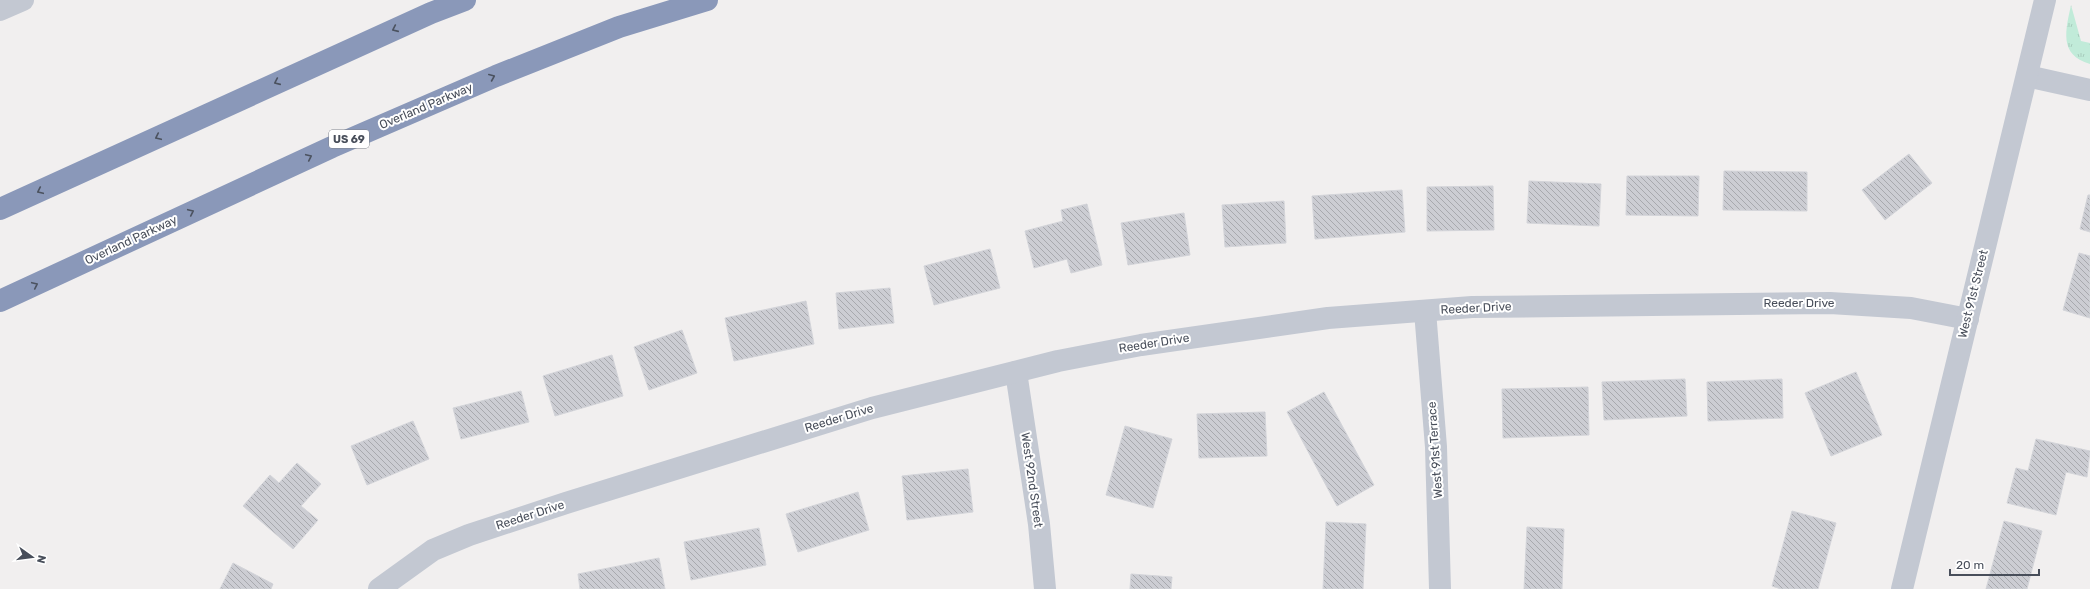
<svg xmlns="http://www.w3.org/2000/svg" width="2090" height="589" font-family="Rubik,sans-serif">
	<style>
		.grass { fill: url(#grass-tufts) }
		.building { fill: url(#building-back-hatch); stroke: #d3d4d9 }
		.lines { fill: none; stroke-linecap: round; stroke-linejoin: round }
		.minor { stroke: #c3c8d2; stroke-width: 22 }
		.highway { stroke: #8a98b9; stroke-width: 22 }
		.oneway { stroke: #4b525f }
		.labels { text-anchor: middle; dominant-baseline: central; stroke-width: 4; stroke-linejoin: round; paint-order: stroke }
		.shield { fill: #fff; stroke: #7f838c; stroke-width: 1 }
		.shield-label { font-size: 11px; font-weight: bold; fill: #484e5a }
		.street-label { font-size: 12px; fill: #484e5a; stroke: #fff }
	</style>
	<defs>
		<pattern id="grass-tufts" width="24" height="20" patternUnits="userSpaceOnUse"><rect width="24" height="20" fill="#c1ebd9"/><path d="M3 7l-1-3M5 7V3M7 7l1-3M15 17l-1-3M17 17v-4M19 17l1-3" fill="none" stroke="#a7cbbc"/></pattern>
		<pattern id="building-back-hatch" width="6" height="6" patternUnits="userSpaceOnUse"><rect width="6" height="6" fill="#cccdd3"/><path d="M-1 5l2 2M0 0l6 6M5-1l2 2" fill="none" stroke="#a8a9ae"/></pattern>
	</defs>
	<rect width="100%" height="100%" fill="#f1efef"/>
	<!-- grass -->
	<path class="grass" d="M2071 5 2081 41 2090 43V64C2058 55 2066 29 2071 5Z"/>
	<!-- building -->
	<g class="building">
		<polygon points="1909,154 1932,183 1885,220 1862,190"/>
		<polygon points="1724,171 1807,172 1807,211 1723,210"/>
		<polygon points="1627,176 1699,176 1698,216 1626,215"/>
		<polygon points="1529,181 1601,184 1599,226 1527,223"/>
		<polygon points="1493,186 1494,230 1427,231 1427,187"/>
		<polygon points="1402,190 1405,232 1315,239 1312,196"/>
		<polygon points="2088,195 2090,195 2090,232 2080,229"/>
		<polygon points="1284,201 1286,243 1225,247 1222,205"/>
		<polygon points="1087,204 1102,265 1071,273 1067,259 1034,268 1025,231 1063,221 1061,210"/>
		<polygon points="1184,213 1190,255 1128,265 1121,223"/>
		<polygon points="990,249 1000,288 934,305 924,266"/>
		<polygon points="2079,253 2090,256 2090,318 2063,310"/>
		<polygon points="890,288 894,323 839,329 836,293"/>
		<polygon points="806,301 814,344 734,361 725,318"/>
		<polygon points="682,330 697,373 649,390 634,347"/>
		<polygon points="612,355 623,396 555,416 543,376"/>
		<polygon points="1856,372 1882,435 1831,456 1805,393"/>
		<polygon points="1685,379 1687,416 1604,420 1602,382"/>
		<polygon points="1782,379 1783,418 1708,421 1707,382"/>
		<polygon points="1588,387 1589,435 1503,438 1502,389"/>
		<polygon points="521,391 529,422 461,439 453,408"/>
		<polygon points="1324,392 1374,485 1337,506 1287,412"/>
		<polygon points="1265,412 1267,456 1199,458 1197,414"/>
		<polygon points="413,421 429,459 367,485 351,446"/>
		<polygon points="1125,426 1172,439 1153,508 1106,495"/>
		<polygon points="2036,439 2090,451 2087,477 2066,472 2056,515 2007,503 2016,468 2028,471"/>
		<polygon points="297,463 321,484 301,506 318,520 293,549 243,506 270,475 279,483"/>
		<polygon points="968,469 973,512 907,520 902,476"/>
		<polygon points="858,492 869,530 798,552 786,514"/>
		<polygon points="1792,511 1836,523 1818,589 1781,589 1772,586"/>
		<polygon points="2004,521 2042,531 2027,589 1986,589"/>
		<polygon points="1326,522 1366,524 1363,589 1323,589"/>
		<polygon points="1527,527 1564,529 1562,589 1524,589"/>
		<polygon points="759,528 766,565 691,580 684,542"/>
		<polygon points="659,558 665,589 580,589 578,574"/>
		<polygon points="233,563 273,584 271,589 220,589"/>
		<polygon points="1131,574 1172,577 1171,589 1130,589"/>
	</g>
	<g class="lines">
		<!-- minor -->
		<g class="minor">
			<polyline points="0,10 23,0"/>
			<polyline points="2027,76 2090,90"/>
			<polyline points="1425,311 1436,447 1440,589"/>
			<polyline points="1016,372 1039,524 1045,589"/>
			<polyline points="379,589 433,550 469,535 566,503 872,408 1058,361 1141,345 1328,318 1472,307 1830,303 1911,308 1968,319"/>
			<polyline points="1902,589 2045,0"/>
		</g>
		<!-- highway -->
		<g class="highway">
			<polyline points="0,209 431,13 465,0"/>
			<polyline points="0,301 332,147 496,76 619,27 707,0"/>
		</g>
	</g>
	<!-- one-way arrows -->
	<defs><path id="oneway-chevron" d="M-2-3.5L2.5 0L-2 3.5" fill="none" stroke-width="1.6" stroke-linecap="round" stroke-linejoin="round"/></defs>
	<g class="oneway">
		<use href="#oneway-chevron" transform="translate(395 29) rotate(156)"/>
		<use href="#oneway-chevron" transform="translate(492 77) rotate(-23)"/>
		<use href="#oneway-chevron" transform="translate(277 82) rotate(156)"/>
		<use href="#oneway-chevron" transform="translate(158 137) rotate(155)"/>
		<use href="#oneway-chevron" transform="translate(309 157) rotate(-25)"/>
		<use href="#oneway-chevron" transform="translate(40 191) rotate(155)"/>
		<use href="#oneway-chevron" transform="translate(191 212) rotate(-25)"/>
		<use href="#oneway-chevron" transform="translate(35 285) rotate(-25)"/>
	</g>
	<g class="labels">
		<!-- shield labels -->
		<rect class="shield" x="329" y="130" width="40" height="18" rx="3"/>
		<g class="shield-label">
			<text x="349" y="139">US 69</text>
		</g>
		<!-- street labels -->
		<g class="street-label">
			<text transform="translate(426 106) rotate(-23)">Overland Parkway</text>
			<text transform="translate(131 240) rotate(-25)">Overland Parkway</text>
			<text transform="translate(1973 294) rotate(-76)">West 91st Street</text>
			<text x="1799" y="303">Reeder Drive</text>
			<text transform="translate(1476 308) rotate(-3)">Reeder Drive</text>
			<text transform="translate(1154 343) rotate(-9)">Reeder Drive</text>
			<text transform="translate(839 418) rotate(-17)">Reeder Drive</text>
			<text transform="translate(1435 450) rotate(-94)">West 91st Terrace</text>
			<text transform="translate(1032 480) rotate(82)">West 92nd Street</text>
			<text transform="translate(530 515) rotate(-18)">Reeder Drive</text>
		</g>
	</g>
	<!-- north arrow -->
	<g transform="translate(32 557) rotate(104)" stroke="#ffffff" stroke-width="3" paint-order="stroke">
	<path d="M0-3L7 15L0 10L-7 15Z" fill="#484e5a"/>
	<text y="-6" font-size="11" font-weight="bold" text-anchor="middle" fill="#484e5a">N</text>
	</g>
	<!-- scale -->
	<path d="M1950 569v6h89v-6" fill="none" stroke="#484e5a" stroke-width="2"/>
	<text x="1956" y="569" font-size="12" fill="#484e5a" stroke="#ffffff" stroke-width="3" paint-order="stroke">20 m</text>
</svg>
